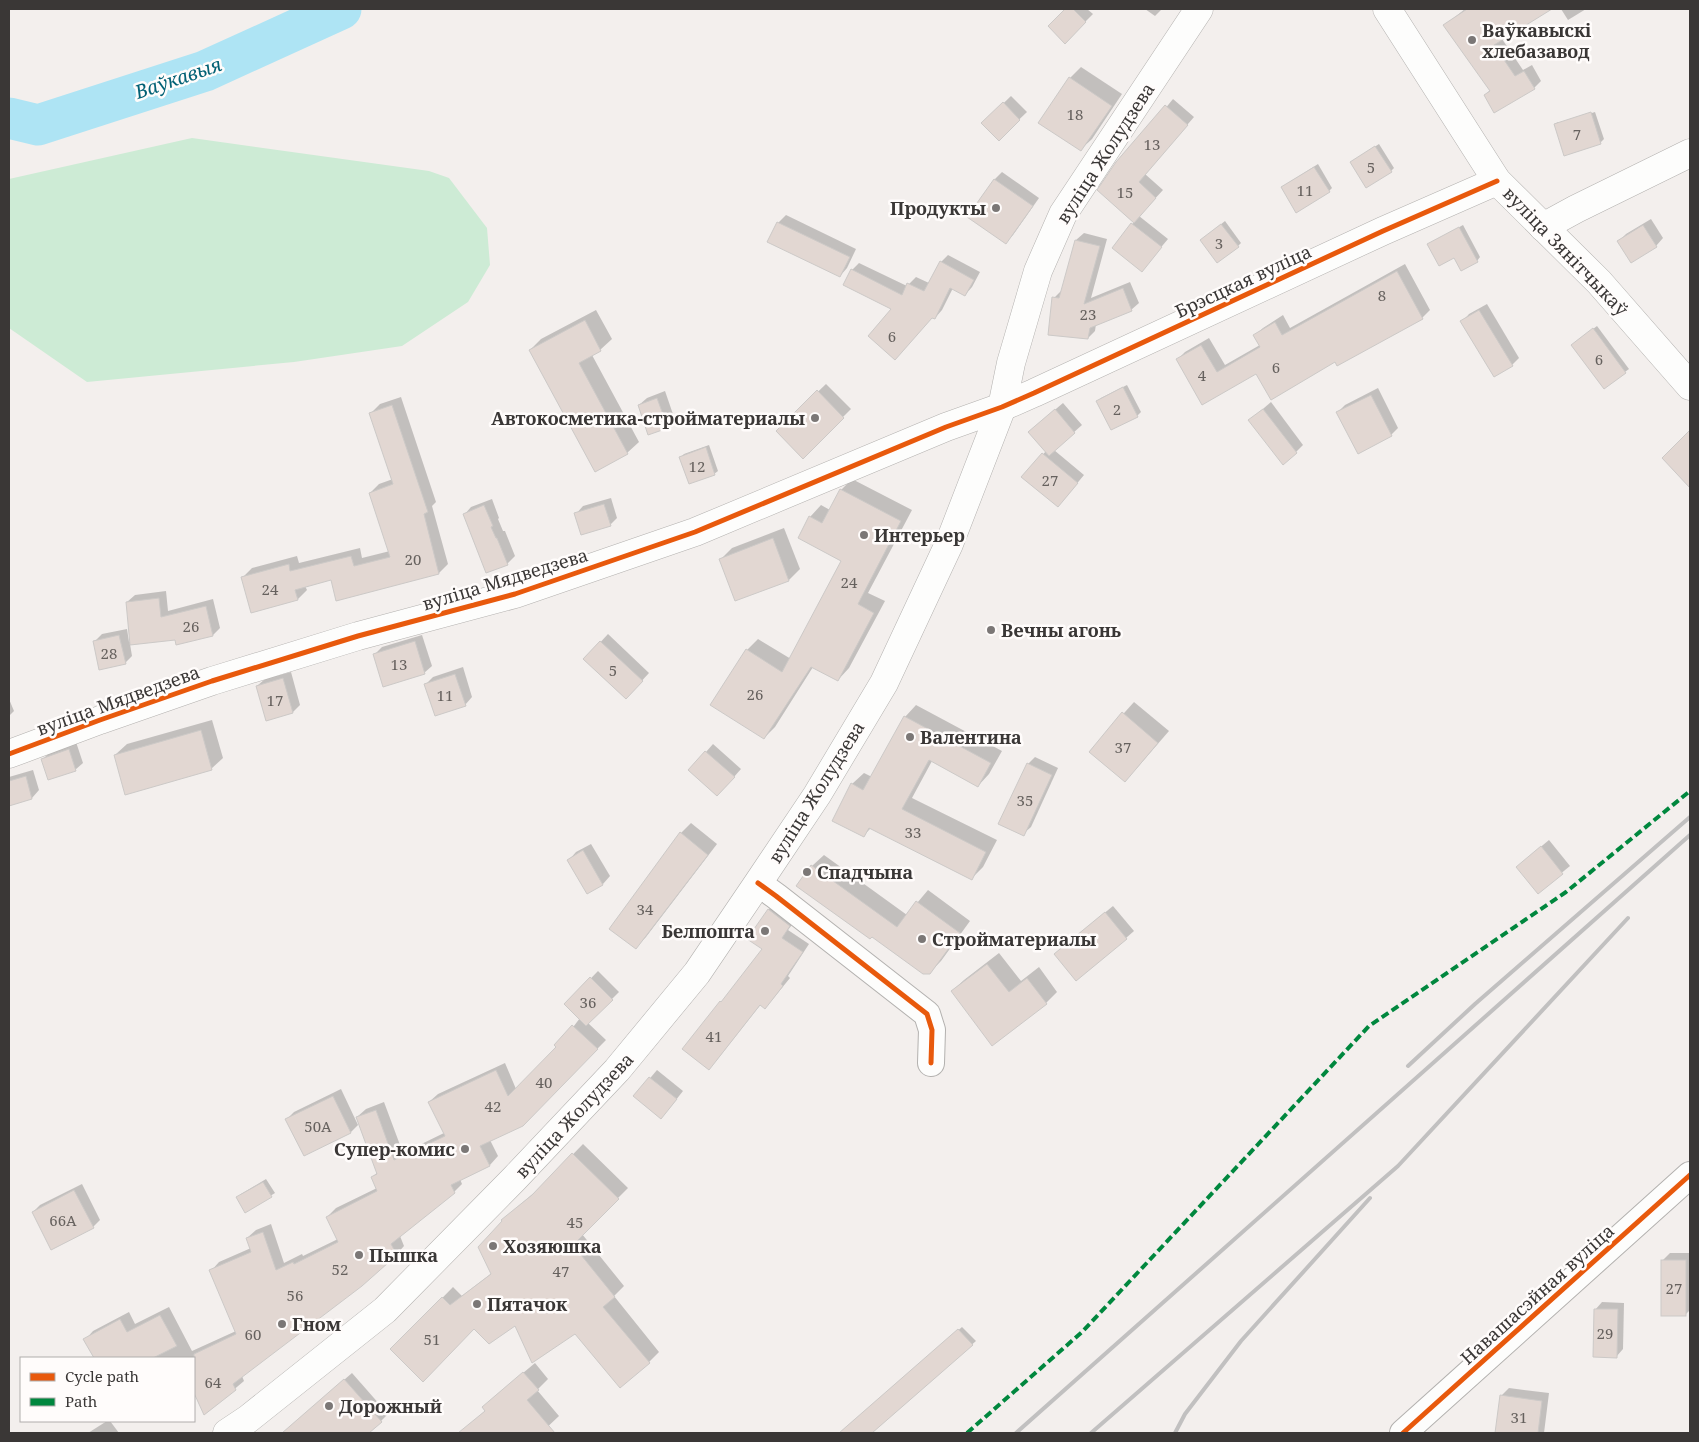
<svg xmlns="http://www.w3.org/2000/svg" width="1699" height="1442" font-family="'Noto Serif',serif">
	<style>
		.green { fill: #cdebd5 }
		.shadow { fill: #0003 }
		.lines { fill: none; stroke-linecap: round; stroke-linejoin: round }
		.river { stroke: #aee4f4; stroke-width: 41 }
		.building { fill: #e2d7d2; stroke: #ccc9c7 }
		.street-casing { stroke: #b3b1af; stroke-width: 28 }
		.secondary-casing { stroke: #b3b1af; stroke-width: 29 }
		.street { stroke: #fdfdfc; stroke-width: 26 }
		.secondary { stroke: #fdfdfc; stroke-width: 28 }
		.rail { stroke: #c1c0c0; stroke-width: 4 }
		.quiet { stroke: #00873e; stroke-width: 4; stroke-dasharray: 8 4; stroke-linecap: butt }
		.cycleway-casing { stroke: #fffcfb; stroke-width: 8 }
		.cycleway { stroke: #e8590c; stroke-width: 5 }
		.poi-dot { fill: #7b7776; stroke: #fffcfb; stroke-width: 2 }
		.labels { text-anchor: middle; dominant-baseline: central; stroke-width: 5; stroke-linejoin: round; paint-order: stroke }
		.number-label { font-size: 15px; fill: #66615e }
		.poi-label { font-size: 18px; font-weight: bold; fill: #3a3736; stroke: #fffcfb; text-anchor: start }
		.street-label { font-size: 18px; fill: #3a3736; stroke: #fffcfb }
		.water-label { font-size: 19px; font-style: italic; fill: #026175; stroke: #fffcfb }
	</style>
	<rect width="100%" height="100%" fill="#f3efed"/>
	<!-- green -->
	<polygon class="green" points="192,138 429,171 449,178 487,228 490,265 468,302 402,346 294,362 87,382 9,328 9,179"/>
	<!-- shadow -->
	<g class="shadow">
		<polygon points="1067,9 1087,9 1093,14 1065,42 1049,26"/>
		<polygon points="1145,9 1162,9 1155,16"/>
		<polygon points="1465,9 1549,9 1502,39 1523,70 1532,65 1541,81 1534,88 1485,95 1490,90 1445,25"/>
		<polygon points="1561,9 1586,9 1568,20"/>
		<polygon points="1081,67 1122,94 1092,139 1080,150 1070,78"/>
		<polygon points="1011,96 1027,112 999,139 983,123"/>
		<polygon points="1173,99 1194,117 1145,174 1163,190 1139,216 1168,239 1142,270 1132,224 1135,222 1099,190"/>
		<polygon points="1595,112 1604,139 1600,143 1555,124 1558,122 1558,124"/>
		<polygon points="1379,144 1394,168 1391,171 1351,162"/>
		<polygon points="1318,164 1332,188 1329,191 1282,187"/>
		<polygon points="1002,172 1039,198 1013,235 1006,242 969,217 995,179"/>
		<polygon points="786,215 856,249 847,268 840,276 778,223"/>
		<polygon points="1651,219 1663,238 1656,246 1619,241 1626,234"/>
		<polygon points="1225,221 1241,243 1238,246 1205,237"/>
		<polygon points="1463,225 1480,257 1477,261 1429,244"/>
		<polygon points="1084,233 1107,239 1091,298 1130,282 1139,303 1131,310 1096,324 1095,331 1088,338 1054,298 1062,290 1076,240"/>
		<polygon points="948,255 980,272 972,287 965,295 953,288 942,310 935,318 893,309 852,270 859,263 907,286 916,277 929,283 941,262"/>
		<polygon points="1405,264 1430,310 1422,318 1335,360 1256,372 1202,403 1177,360 1185,352 1209,338 1225,365 1260,345 1255,335 1263,328 1283,315 1290,328"/>
		<polygon points="1487,304 1519,358 1512,365 1462,322 1469,314"/>
		<polygon points="596,310 612,339 600,350 592,355 639,442 627,453 530,350 541,339"/>
		<polygon points="1597,326 1629,369 1604,387 1576,342"/>
		<polygon points="826,384 851,409 803,457 777,431"/>
		<polygon points="1127,385 1141,412 1137,416 1098,401 1101,398"/>
		<polygon points="1378,388 1398,428 1391,435 1338,412 1345,405"/>
		<polygon points="665,391 675,420 667,427 639,405 647,398"/>
		<polygon points="401,397 436,502 432,506 448,564 439,573 378,588 332,579 305,586 307,590 298,599 243,577 252,568 297,556 299,563 360,548 362,558 390,551 370,493 379,484 393,479 371,413 380,404"/>
		<polygon points="1271,402 1303,445 1296,452 1250,420"/>
		<polygon points="1063,403 1082,425 1054,450 1084,475 1065,498 1023,477 1046,451 1037,425"/>
		<polygon points="1690,432 1690,485 1663,458"/>
		<polygon points="709,445 718,471 714,474 681,457 684,454"/>
		<polygon points="852,479 912,510 868,593 885,601 849,668 838,680 813,667 775,727 764,738 747,650 758,639 791,659 843,560 810,517 821,505 830,510 841,490"/>
		<polygon points="611,498 617,518 610,525 576,514 583,506"/>
		<polygon points="492,499 499,518 498,519 503,531 505,531 515,556 507,564 487,572 464,515 471,507"/>
		<polygon points="784,528 800,569 789,580 721,559 732,548"/>
		<polygon points="166,591 168,611 213,599 220,628 213,635 130,644 132,656 125,663 95,641 102,634 127,629 129,642 131,641 127,602 135,595"/>
		<polygon points="608,634 649,673 626,698 585,659"/>
		<polygon points="422,635 432,666 424,673 375,654 382,647"/>
		<polygon points="463,667 472,697 465,705 426,684 433,677"/>
		<polygon points="291,672 300,705 293,712 257,686 265,679"/>
		<polygon points="9,699 14,711 9,716"/>
		<polygon points="1134,702 1169,731 1136,769 1090,751"/>
		<polygon points="916,705 1002,751 989,774 978,786 932,761 912,798 997,840 983,867 972,878 872,827 864,835 852,784 864,773 872,777 905,717"/>
		<polygon points="212,720 223,758 211,769 115,755 127,744"/>
		<polygon points="76,742 83,763 75,770 43,759 50,752"/>
		<polygon points="713,744 741,769 725,787 706,752"/>
		<polygon points="1035,757 1058,768 1031,827 1023,834 1028,764"/>
		<polygon points="33,770 39,790 32,798 9,805 9,777"/>
		<polygon points="691,823 717,844 646,937 636,947 681,833"/>
		<polygon points="1549,840 1570,866 1538,892 1525,860"/>
		<polygon points="591,844 610,876 603,884 588,892 569,860 576,852"/>
		<polygon points="824,855 907,915 928,890 970,921 941,961 929,973 812,866"/>
		<polygon points="776,902 797,918 788,930 809,944 788,976 790,978 772,1000 761,1004 716,1061 764,949 749,939 769,909"/>
		<polygon points="1113,906 1134,931 1126,938 1063,947"/>
		<polygon points="999,953 1021,981 1039,967 1057,992 1046,1003 952,991 964,980"/>
		<polygon points="598,971 619,992 588,1023 606,1040 522,1125 490,1140 498,1156 490,1165 460,1179 462,1184 454,1192 400,1236 404,1246 396,1255 242,1376 244,1381 205,1414 194,1390 194,1358 95,1358 85,1340 93,1331 129,1312 135,1324 169,1307 192,1351 236,1331 211,1271 219,1262 251,1248 247,1238 256,1230 271,1224 284,1263 302,1254 303,1256 338,1239 327,1217 336,1208 377,1188 372,1177 378,1172 357,1117 366,1109 384,1102 403,1153 444,1133 429,1102 438,1094 505,1063 516,1089 558,1047 580,1018 566,1004"/>
		<polygon points="657,1070 683,1091 668,1110 635,1096"/>
		<polygon points="341,1089 358,1125 351,1132 304,1155 287,1119 294,1112"/>
		<polygon points="583,1144 628,1188 582,1234 624,1286 614,1296 659,1352 649,1362 575,1332 516,1324 475,1328 392,1349 453,1287 462,1296 492,1273 502,1220 542,1186"/>
		<polygon points="266,1179 275,1193 246,1211 241,1194"/>
		<polygon points="82,1184 100,1220 93,1227 33,1212 40,1205"/>
		<polygon points="1670,1253 1690,1253 1690,1310 1685,1315 1662,1261"/>
		<polygon points="1602,1302 1624,1303 1623,1349 1616,1357 1595,1310"/>
		<polygon points="962,1327 976,1341 870,1433 840,1433"/>
		<polygon points="535,1363 548,1379 537,1390 559,1416 541,1433 466,1433 463,1431 486,1410 494,1397"/>
		<polygon points="352,1373 388,1414 381,1421 367,1433 283,1433"/>
		<polygon points="1509,1388 1549,1393 1544,1433 1496,1433 1502,1395"/>
		<polygon points="107,1421 110,1421 119,1433 88,1433"/>
	</g>
	<g class="lines">
		<!-- river -->
		<polyline class="river" points="9,118 38,125 205,71 341,9"/>
	</g>
	<!-- building -->
	<g class="building">
		<polygon points="1065,9 1073,9 1086,22 1065,44 1048,26"/>
		<polygon points="1467,9 1552,9 1494,45 1515,76 1524,71 1535,89 1494,113 1484,95 1490,91 1443,25"/>
		<polygon points="1069,77 1112,106 1081,151 1038,123"/>
		<polygon points="1003,102 1020,120 999,141 981,123"/>
		<polygon points="1165,105 1188,125 1139,182 1156,198 1134,223 1097,190 1116,162"/>
		<polygon points="1591,112 1601,144 1564,156 1554,124"/>
		<polygon points="1375,146 1392,172 1366,188 1350,162"/>
		<polygon points="1314,167 1330,192 1296,213 1281,187"/>
		<polygon points="994,179 1033,206 1006,244 967,217"/>
		<polygon points="777,222 850,257 840,277 767,242"/>
		<polygon points="1131,223 1162,247 1142,272 1112,248"/>
		<polygon points="1221,224 1239,247 1217,263 1200,240"/>
		<polygon points="1643,225 1657,247 1631,263 1617,241"/>
		<polygon points="1459,227 1478,262 1461,271 1454,258 1439,266 1427,244"/>
		<polygon points="1075,240 1100,246 1084,304 1123,288 1132,311 1090,328 1088,339 1048,335 1052,297 1059,298"/>
		<polygon points="940,261 974,280 965,296 950,288 935,319 932,318 895,360 868,336 891,309 843,285 851,269 902,295 907,283 924,291"/>
		<polygon points="1397,271 1423,319 1337,366 1335,362 1271,400 1256,374 1202,405 1176,359 1201,345 1217,372 1260,347 1253,335 1275,322 1282,335"/>
		<polygon points="1479,310 1513,366 1494,377 1460,321"/>
		<polygon points="585,320 601,351 579,363 628,454 595,472 529,350"/>
		<polygon points="1593,328 1626,373 1604,389 1571,345"/>
		<polygon points="1123,387 1138,417 1111,430 1096,401"/>
		<polygon points="817,390 844,418 803,459 776,431"/>
		<polygon points="1371,395 1392,436 1358,454 1336,412"/>
		<polygon points="657,398 668,428 648,435 638,405"/>
		<polygon points="392,405 428,512 424,514 439,574 336,601 331,580 295,590 298,600 251,613 241,577 289,564 290,571 351,556 354,566 390,557 369,493 393,484 369,413"/>
		<polygon points="1055,409 1075,433 1049,456 1028,432"/>
		<polygon points="1263,409 1297,453 1283,465 1248,420"/>
		<polygon points="1690,430 1690,488 1662,458"/>
		<polygon points="706,447 715,475 689,484 679,457"/>
		<polygon points="1042,453 1078,483 1058,507 1021,477"/>
		<polygon points="840,489 901,521 858,604 874,613 838,681 811,667 764,739 710,705 746,649 782,672 841,561 798,538 809,516 822,523"/>
		<polygon points="604,504 611,526 581,535 574,513"/>
		<polygon points="484,505 493,526 491,527 496,538 497,538 508,565 486,573 463,514"/>
		<polygon points="773,538 789,581 735,601 719,559"/>
		<polygon points="159,598 161,617 206,606 213,636 176,645 175,640 130,645 126,602"/>
		<polygon points="119,635 126,664 99,670 93,641"/>
		<polygon points="415,641 425,674 383,687 373,654"/>
		<polygon points="600,641 643,681 626,699 583,659"/>
		<polygon points="455,674 466,706 435,716 424,684"/>
		<polygon points="283,678 293,713 266,721 256,686"/>
		<polygon points="1122,712 1158,743 1125,782 1089,752"/>
		<polygon points="904,716 991,763 978,787 929,760 902,809 986,852 972,880 869,828 864,837 832,821 851,783 863,790"/>
		<polygon points="201,730 212,770 125,795 114,755"/>
		<polygon points="69,749 76,771 48,780 41,759"/>
		<polygon points="705,751 735,777 717,796 688,770"/>
		<polygon points="1027,763 1052,775 1024,836 998,824"/>
		<polygon points="26,776 32,799 9,806 9,781"/>
		<polygon points="680,832 708,855 636,949 609,929"/>
		<polygon points="1541,846 1563,874 1538,894 1516,867"/>
		<polygon points="583,850 603,885 587,894 567,860"/>
		<polygon points="811,865 897,927 916,901 960,933 930,974 923,974 872,937 870,939 796,886"/>
		<polygon points="768,909 790,926 782,938 803,952 781,984 783,986 765,1009 760,1005 709,1070 682,1049 720,1001 721,1002 762,949 747,939"/>
		<polygon points="1105,912 1127,939 1076,981 1054,954"/>
		<polygon points="987,964 1009,992 1027,978 1047,1004 992,1046 951,991"/>
		<polygon points="590,977 613,1000 586,1026 564,1004"/>
		<polygon points="572,1025 598,1049 523,1126 480,1146 490,1166 451,1185 455,1193 391,1244 397,1255 362,1286 233,1384 236,1390 204,1415 194,1393 194,1354 236,1334 209,1270 251,1252 246,1238 263,1232 276,1270 293,1262 294,1264 338,1242 326,1217 377,1191 371,1177 377,1174 356,1117 376,1110 394,1160 445,1136 428,1102 496,1070 508,1096 556,1047 554,1045"/>
		<polygon points="649,1077 677,1099 661,1119 633,1096"/>
		<polygon points="333,1096 351,1133 304,1156 285,1119"/>
		<polygon points="572,1153 619,1199 573,1245 615,1297 603,1307 650,1363 620,1388 575,1334 532,1363 515,1326 489,1344 474,1329 423,1382 390,1349 442,1297 450,1305 491,1274 478,1247 502,1221 501,1220 532,1195"/>
		<polygon points="263,1182 272,1197 245,1213 236,1197"/>
		<polygon points="74,1190 94,1228 51,1250 32,1212"/>
		<rect x="1661" y="1260" width="25" height="56"/>
		<polygon points="1594,1309 1618,1309 1617,1358 1593,1357"/>
		<polygon points="160,1315 177,1346 153,1358 94,1358 83,1339 120,1319 127,1332"/>
		<polygon points="958,1329 973,1345 872,1433 839,1433"/>
		<polygon points="523,1372 539,1390 527,1400 555,1433 458,1433 485,1411 482,1407"/>
		<polygon points="344,1379 382,1422 369,1433 282,1433"/>
		<polygon points="1500,1395 1542,1401 1538,1433 1495,1433"/>
	</g>
	<g class="lines">
		<defs>
			<g id="street">
				<polyline points="758,883 776,896 927,1014 932,1030 931,1063"/>
				<polyline points="1403,1433 1690,1175"/>
			</g>
			<g id="secondary">
				<polyline points="1387,9 1497,181 1599,282 1690,386"/>
				<polyline points="1543,227 1576,209 1690,153"/>
				<polyline points="9,754 100,720 212,681 358,636 515,594 695,532 946,427 1002,407 1034,393 1383,231 1497,181"/>
				<polyline points="227,1433 248,1419 385,1310 514,1179 617,1070 697,973 758,883 817,795 884,683 949,544 1002,407 1011,363 1038,271 1063,214 1199,9"/>
			</g>
		</defs>
		<!-- street casing -->
		<use href="#street" class="street-casing"/>
		<!-- secondary casing -->
		<use href="#secondary" class="secondary-casing"/>
		<!-- street -->
		<use href="#street" class="street"/>
		<!-- secondary -->
		<use href="#secondary" class="secondary"/>
		<!-- rail -->
		<g class="rail">
			<polyline points="1408,1066 1475,1004 1690,817"/>
			<polyline points="1016,1433 1690,835"/>
			<polyline points="1091,1433 1398,1166 1628,918"/>
			<polyline points="1175,1433 1185,1414 1241,1341 1370,1198"/>
		</g>
		<!-- quiet -->
		<polyline class="quiet" points="967,1433 1082,1332 1369,1026 1566,892 1690,791"/>
		<defs>
			<g id="cycleway">
				<polyline points="9,754 100,720 212,681 358,636 515,594 695,532 946,427 1002,407 1034,393 1383,231 1497,181"/>
				<polyline points="758,883 776,896 927,1014 932,1030 931,1063"/>
				<polyline points="1403,1433 1690,1175"/>
			</g>
		</defs>
		<!-- cycleway casing -->
		<use href="#cycleway" class="cycleway-casing"/>
		<!-- cycleway -->
		<use href="#cycleway" class="cycleway"/>
	</g>
	<!-- markers -->
	<g class="poi-dot">
		<circle cx="1472" cy="40" r="5"/>
		<circle cx="996" cy="208" r="5"/>
		<circle cx="815" cy="418" r="5"/>
		<circle cx="864" cy="535" r="5"/>
		<circle cx="991" cy="630" r="5"/>
		<circle cx="910" cy="737" r="5"/>
		<circle cx="807" cy="872" r="5"/>
		<circle cx="765" cy="931" r="5"/>
		<circle cx="922" cy="939" r="5"/>
		<circle cx="465" cy="1149" r="5"/>
		<circle cx="493" cy="1246" r="5"/>
		<circle cx="359" cy="1255" r="5"/>
		<circle cx="477" cy="1304" r="5"/>
		<circle cx="282" cy="1324" r="5"/>
		<circle cx="329" cy="1406" r="5"/>
	</g>
	<g class="labels">
		<!-- number labels -->
		<g class="number-label">
			<text x="1075" y="114">18</text>
			<text x="1577" y="134">7</text>
			<text x="1152" y="144">13</text>
			<text x="1371" y="167">5</text>
			<text x="1305" y="190">11</text>
			<text x="1125" y="192">15</text>
			<text x="1219" y="243">3</text>
			<text x="1382" y="295">8</text>
			<text x="1088" y="314">23</text>
			<text x="892" y="336">6</text>
			<text x="1599" y="359">6</text>
			<text x="1276" y="367">6</text>
			<text x="1202" y="375">4</text>
			<text x="1117" y="409">2</text>
			<text x="697" y="466">12</text>
			<text x="1050" y="480">27</text>
			<text x="413" y="559">20</text>
			<text x="849" y="582">24</text>
			<text x="270" y="589">24</text>
			<text x="191" y="626">26</text>
			<text x="109" y="653">28</text>
			<text x="399" y="664">13</text>
			<text x="613" y="670">5</text>
			<text x="755" y="694">26</text>
			<text x="445" y="695">11</text>
			<text x="275" y="700">17</text>
			<text x="1123" y="747">37</text>
			<text x="1025" y="800">35</text>
			<text x="913" y="832">33</text>
			<text x="645" y="909">34</text>
			<text x="588" y="1002">36</text>
			<text x="714" y="1036">41</text>
			<text x="544" y="1082">40</text>
			<text x="493" y="1106">42</text>
			<text x="318" y="1126">50А</text>
			<text x="63" y="1220">66А</text>
			<text x="575" y="1222">45</text>
			<text x="340" y="1269">52</text>
			<text x="561" y="1271">47</text>
			<text x="1674" y="1288">27</text>
			<text x="295" y="1295">56</text>
			<text x="1605" y="1333">29</text>
			<text x="253" y="1334">60</text>
			<text x="432" y="1339">51</text>
			<text x="213" y="1382">64</text>
			<text x="1519" y="1417">31</text>
		</g>
		<!-- poi labels -->
		<g class="poi-label">
			<text x="1482" y="30">Ваўкавыскі<tspan x="1482" dy="21">хлебазавод</tspan></text>
			<text x="986" y="208" text-anchor="end">Продукты</text>
			<text x="805" y="418" text-anchor="end">Автокосметика-стройматериалы</text>
			<text x="874" y="535">Интерьер</text>
			<text x="1001" y="630">Вечны агонь</text>
			<text x="920" y="737">Валентина</text>
			<text x="817" y="872">Спадчына</text>
			<text x="755" y="931" text-anchor="end">Белпошта</text>
			<text x="932" y="939">Стройматериалы</text>
			<text x="455" y="1149" text-anchor="end">Супер-комис</text>
			<text x="503" y="1246">Хозяюшка</text>
			<text x="369" y="1255">Пышка</text>
			<text x="487" y="1304">Пятачок</text>
			<text x="292" y="1324">Гном</text>
			<text x="339" y="1406">Дорожный</text>
		</g>
		<!-- street labels -->
		<g class="street-label">
			<text transform="translate(1105 153) rotate(-57)">вуліца Жолудзева</text>
			<text transform="translate(1566 251) rotate(46)">вуліца Зянітчыкаў</text>
			<text transform="translate(1243 281) rotate(-25)">Брэсцкая вуліца</text>
			<text transform="translate(505 579) rotate(-17)">вуліца Мядведзева</text>
			<text transform="translate(118 700) rotate(-20)">вуліца Мядведзева</text>
			<text transform="translate(816 792) rotate(-58)">вуліца Жолудзева</text>
			<text transform="translate(574 1115) rotate(-47)">вуліца Жолудзева</text>
			<text transform="translate(1537 1294) rotate(-42)">Навашасэйная вуліца</text>
		</g>
		<!-- water labels -->
		<g class="water-label">
			<text transform="translate(178 78) rotate(-19)">Ваўкавыя</text>
		</g>
	</g>
	<!-- border -->
	<rect width="1699" height="1442" fill="none" stroke="#3a3736" stroke-width="20"/>
	<!-- legend -->
	<rect x="20" y="1357" width="175" height="65" fill="#fffcfb" stroke="#b0adac"/>
	<rect x="30" y="1373" width="25" height="8" fill="#e8590c" stroke="#b0adac"/>
	<text x="65" y="1382" font-size="15" fill="#3a3736">Cycle path</text>
	<rect x="30" y="1398" width="25" height="8" fill="#00873e" stroke="#b0adac"/>
	<text x="65" y="1407" font-size="15" fill="#3a3736">Path</text>
</svg>
